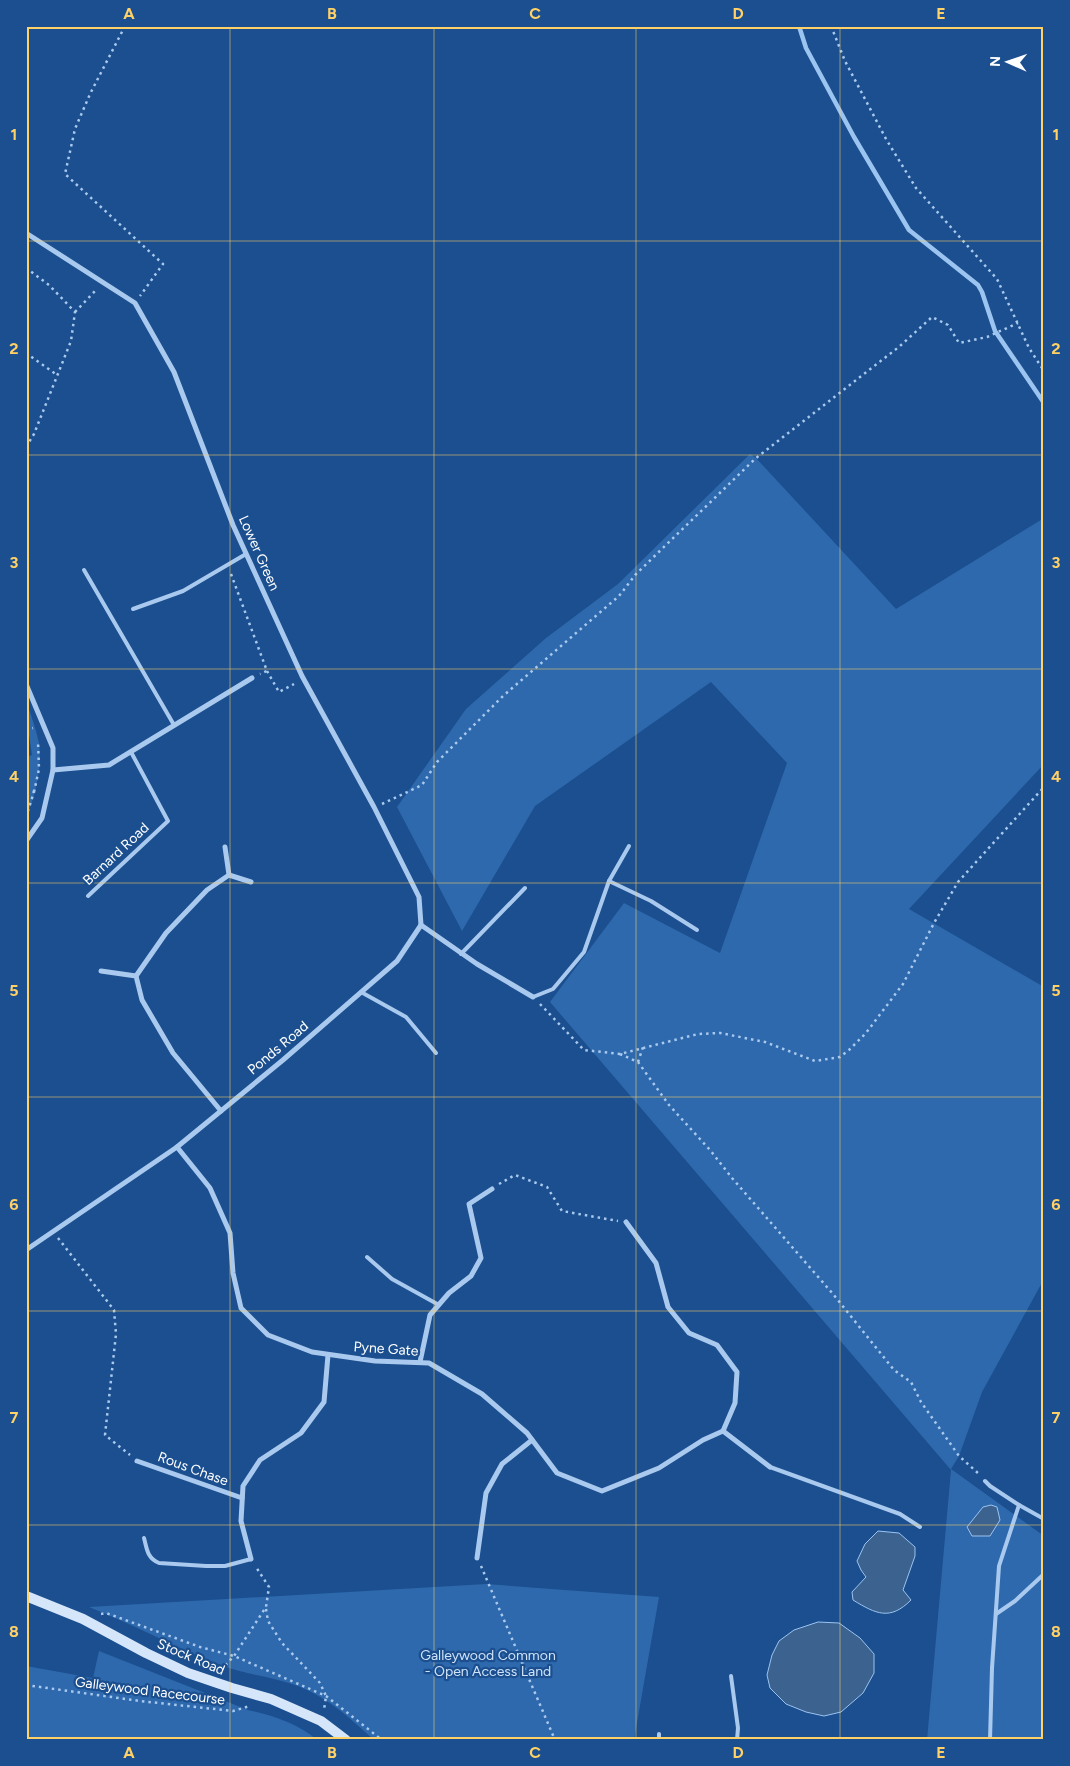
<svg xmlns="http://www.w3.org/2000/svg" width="1070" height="1766" font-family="Figtree,sans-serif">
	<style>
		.green { fill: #2e69ad }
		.water { fill: #3c6290; stroke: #9cc4f0 }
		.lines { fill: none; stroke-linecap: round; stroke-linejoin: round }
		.stream { stroke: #9cc4f0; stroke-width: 4.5 }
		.path { stroke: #a9c9ee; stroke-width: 2.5; stroke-dasharray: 2.5 4; stroke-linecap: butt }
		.lane { stroke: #a9c9ee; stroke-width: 4 }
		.street { stroke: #a9c9ee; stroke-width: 5 }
		.secondary { stroke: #d6e6fa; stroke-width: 10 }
		.grid { fill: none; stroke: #ffd166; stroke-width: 1; stroke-opacity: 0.55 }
		.labels { text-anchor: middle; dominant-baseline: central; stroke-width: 4.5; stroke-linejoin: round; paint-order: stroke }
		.street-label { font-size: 14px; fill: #fff; stroke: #1b4f8f }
		.park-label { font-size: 14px; fill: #cfe3fa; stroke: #1b4f8f }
		.neatline { fill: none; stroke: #ffd166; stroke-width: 2 }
		.grid-label { font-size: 16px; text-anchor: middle; font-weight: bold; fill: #ffd166 }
	</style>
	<rect width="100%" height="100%" fill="#1b4f8f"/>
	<!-- green -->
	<g class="green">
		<polygon points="750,454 756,458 896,609 1044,518 1044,764 909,909 1044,987 1044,1279 982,1392 959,1456 951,1469 1044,1536 1044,1740 927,1740 951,1470 550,1002 624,903 720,953 787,763 711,682 535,806 462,931 397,807 466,709 546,638 618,584"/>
		<path d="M26 701C31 715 36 729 39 743 42 766 36 796 26 817V757L32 755 29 735H26Z"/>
		<path d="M486 1584 659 1597 634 1740H374C350 1718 324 1694 292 1684 268 1676 242 1674 218 1664 174 1647 133 1624 89 1607Z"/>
		<path d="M99 1651 248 1710C271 1715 299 1724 317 1740H26V1666L93 1678Z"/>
	</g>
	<!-- water -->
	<g class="water">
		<polygon points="991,1505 997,1507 1000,1520 990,1536 972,1536 967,1527 983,1507"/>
		<path d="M878 1531 899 1533 915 1547V1556L903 1590 911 1600C890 1621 876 1614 853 1600L852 1592 866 1577 861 1570 857 1561 865 1544Z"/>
		<polygon points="818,1622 839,1623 860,1638 874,1654 874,1673 863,1693 841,1712 824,1716 806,1712 786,1704 770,1688 767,1675 772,1655 779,1641 794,1630"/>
	</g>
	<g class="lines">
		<!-- stream -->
		<polyline class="stream" points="799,26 806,48 854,137 909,230 978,285 982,292 995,331 1044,403"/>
		<!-- path -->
		<g class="path">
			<polyline points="125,26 90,94 75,129 65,174 163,264 140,296"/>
			<polyline points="831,26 845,61 886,139 916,188 997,279 1029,348 1044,371"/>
			<polyline points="26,268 49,285 75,312 71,341 34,434 26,447"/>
			<polyline points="75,312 97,289"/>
			<polyline points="26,353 57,375"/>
			<polyline points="231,574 267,671 260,674"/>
			<polyline points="267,671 279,692 294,684"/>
			<polyline points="26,730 33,728"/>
			<polyline points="26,791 34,792 26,817"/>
			<polyline points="34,792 39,769 38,741"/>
			<polyline points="382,804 422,785 437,762 503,696 619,596 636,574 756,458 900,346 932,317 948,325 959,343 987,337 1018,323"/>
			<polyline points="540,1004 584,1050 620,1054 698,1034 720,1033 765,1042 815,1061 840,1057 849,1050 866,1033 903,984 934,923 958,882 1044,787"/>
			<polyline points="620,1054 638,1062 669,1105 710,1150 732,1178 833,1294 894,1370 911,1382 921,1402 959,1456 979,1474"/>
			<polyline points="638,1062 643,1047"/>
			<polyline points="499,1184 515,1175 547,1187 562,1211 618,1221"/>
			<polyline points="58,1238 114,1310 116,1334 105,1435 130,1455"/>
			<polyline points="481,1566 555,1740"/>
			<polyline points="266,1609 268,1621 282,1643 320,1683 326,1696 324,1710"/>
			<polyline points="101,1614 106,1613 200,1647 234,1656 326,1696 382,1740"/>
			<polyline points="221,1670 234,1656 266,1607 269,1587 256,1567"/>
			<polyline points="26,1685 140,1701 233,1711 250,1706"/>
		</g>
		<!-- lane -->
		<g class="lane">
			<polyline points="84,570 174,725"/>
			<polyline points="133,609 183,591 246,554"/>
			<polyline points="609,881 629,846"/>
			<polyline points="88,896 168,821 131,752"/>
			<polyline points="461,954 525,888"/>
			<polyline points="361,992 406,1017 436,1053"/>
			<polyline points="533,997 553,989 584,952 609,881 651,901 697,930"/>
			<polyline points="367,1257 392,1279 439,1305"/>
			<polyline points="770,1467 900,1514 920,1527"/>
			<polyline points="985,1481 990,1486 1019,1505 999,1566 992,1668 990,1740"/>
			<polyline points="1019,1505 1044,1519"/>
			<path d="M144 1538C147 1549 147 1558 159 1563L206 1566H225L251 1559"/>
			<polyline points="996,1614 1015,1601 1044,1574"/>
			<polyline points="731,1676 738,1728 737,1740"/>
			<polyline points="659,1740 659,1734"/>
		</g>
		<!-- street -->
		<g class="street">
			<polyline points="26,233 135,303 174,372 233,525 302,676 374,807 419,897 421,925"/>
			<polyline points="26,684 53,748 53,770 42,818 26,841"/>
			<polyline points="53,770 109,765 252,678"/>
			<polyline points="225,847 229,875 251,882"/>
			<polyline points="101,971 136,976 142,1000 173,1053 221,1111"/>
			<polyline points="136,976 166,933 207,890 229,875"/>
			<polyline points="177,1147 210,1188 230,1233 233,1273 241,1308 268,1335 312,1352 375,1361 429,1363 482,1394 527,1433 557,1473 602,1491 659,1468 703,1440 723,1431 770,1467"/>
			<polyline points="626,1222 656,1263 668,1307 689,1333 717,1345 737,1372 735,1403 723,1431"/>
			<polyline points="26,1250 177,1147 283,1060 397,961 421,925 477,964 533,997"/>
			<polyline points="420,1362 430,1315 449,1293 471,1276 481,1258 469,1204 492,1189"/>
			<polyline points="137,1461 242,1498"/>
			<polyline points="477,1558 486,1493 502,1464 532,1440"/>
			<polyline points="251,1559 241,1521 243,1486 260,1460 301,1433 324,1402 328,1355"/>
		</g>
		<!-- secondary -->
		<polyline class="secondary" points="26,1596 83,1619 146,1653 188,1673 232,1688 271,1699 321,1721 346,1740"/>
	</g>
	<!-- grid -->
	<path class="grid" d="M230 26V1740M434 26V1740M636 26V1740M840 26V1740M26 241H1044M26 455H1044M26 669H1044M26 883H1044M26 1097H1044M26 1311H1044M26 1525H1044"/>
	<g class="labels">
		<!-- street labels -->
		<g class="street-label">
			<text transform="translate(259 553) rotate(66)">Lower Green</text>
			<text transform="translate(116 854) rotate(-43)">Barnard Road</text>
			<text transform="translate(278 1048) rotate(-40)">Ponds Road</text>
			<text transform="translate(386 1349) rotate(4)">Pyne Gate</text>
			<text transform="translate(193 1469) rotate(20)">Rous Chase</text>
			<text transform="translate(191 1657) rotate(23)">Stock Road</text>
			<text transform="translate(150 1691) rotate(7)">Galleywood Racecourse</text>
		</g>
		<!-- park labels -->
		<g class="park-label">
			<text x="488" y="1655">Galleywood Common<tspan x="488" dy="16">- Open Access Land</tspan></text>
		</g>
	</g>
	<!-- border -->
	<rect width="1070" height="1766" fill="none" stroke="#1b4f8f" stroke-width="55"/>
	<!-- north arrow -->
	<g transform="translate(1008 62) rotate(272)" stroke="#1b4f8f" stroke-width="4" paint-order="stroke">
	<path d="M0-4L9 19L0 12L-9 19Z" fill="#ffffff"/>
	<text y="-8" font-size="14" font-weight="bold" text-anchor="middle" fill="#ffffff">N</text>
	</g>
	<rect x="28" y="28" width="1014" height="1710" class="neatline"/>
	<g class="grid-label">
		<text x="129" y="19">A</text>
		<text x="332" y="19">B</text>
		<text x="535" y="19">C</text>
		<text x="738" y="19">D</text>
		<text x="941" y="19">E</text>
		<text x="14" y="140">1</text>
		<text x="1056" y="140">1</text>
		<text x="14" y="354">2</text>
		<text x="1056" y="354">2</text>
		<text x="14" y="568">3</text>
		<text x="1056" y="568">3</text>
		<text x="14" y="782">4</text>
		<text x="1056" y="782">4</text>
		<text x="14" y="996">5</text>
		<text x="1056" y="996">5</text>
		<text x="14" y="1210">6</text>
		<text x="1056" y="1210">6</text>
		<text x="14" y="1423">7</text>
		<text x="1056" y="1423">7</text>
		<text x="14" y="1637">8</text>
		<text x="1056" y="1637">8</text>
		<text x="129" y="1758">A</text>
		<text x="332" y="1758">B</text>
		<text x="535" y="1758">C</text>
		<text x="738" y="1758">D</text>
		<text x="941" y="1758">E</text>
	</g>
</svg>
